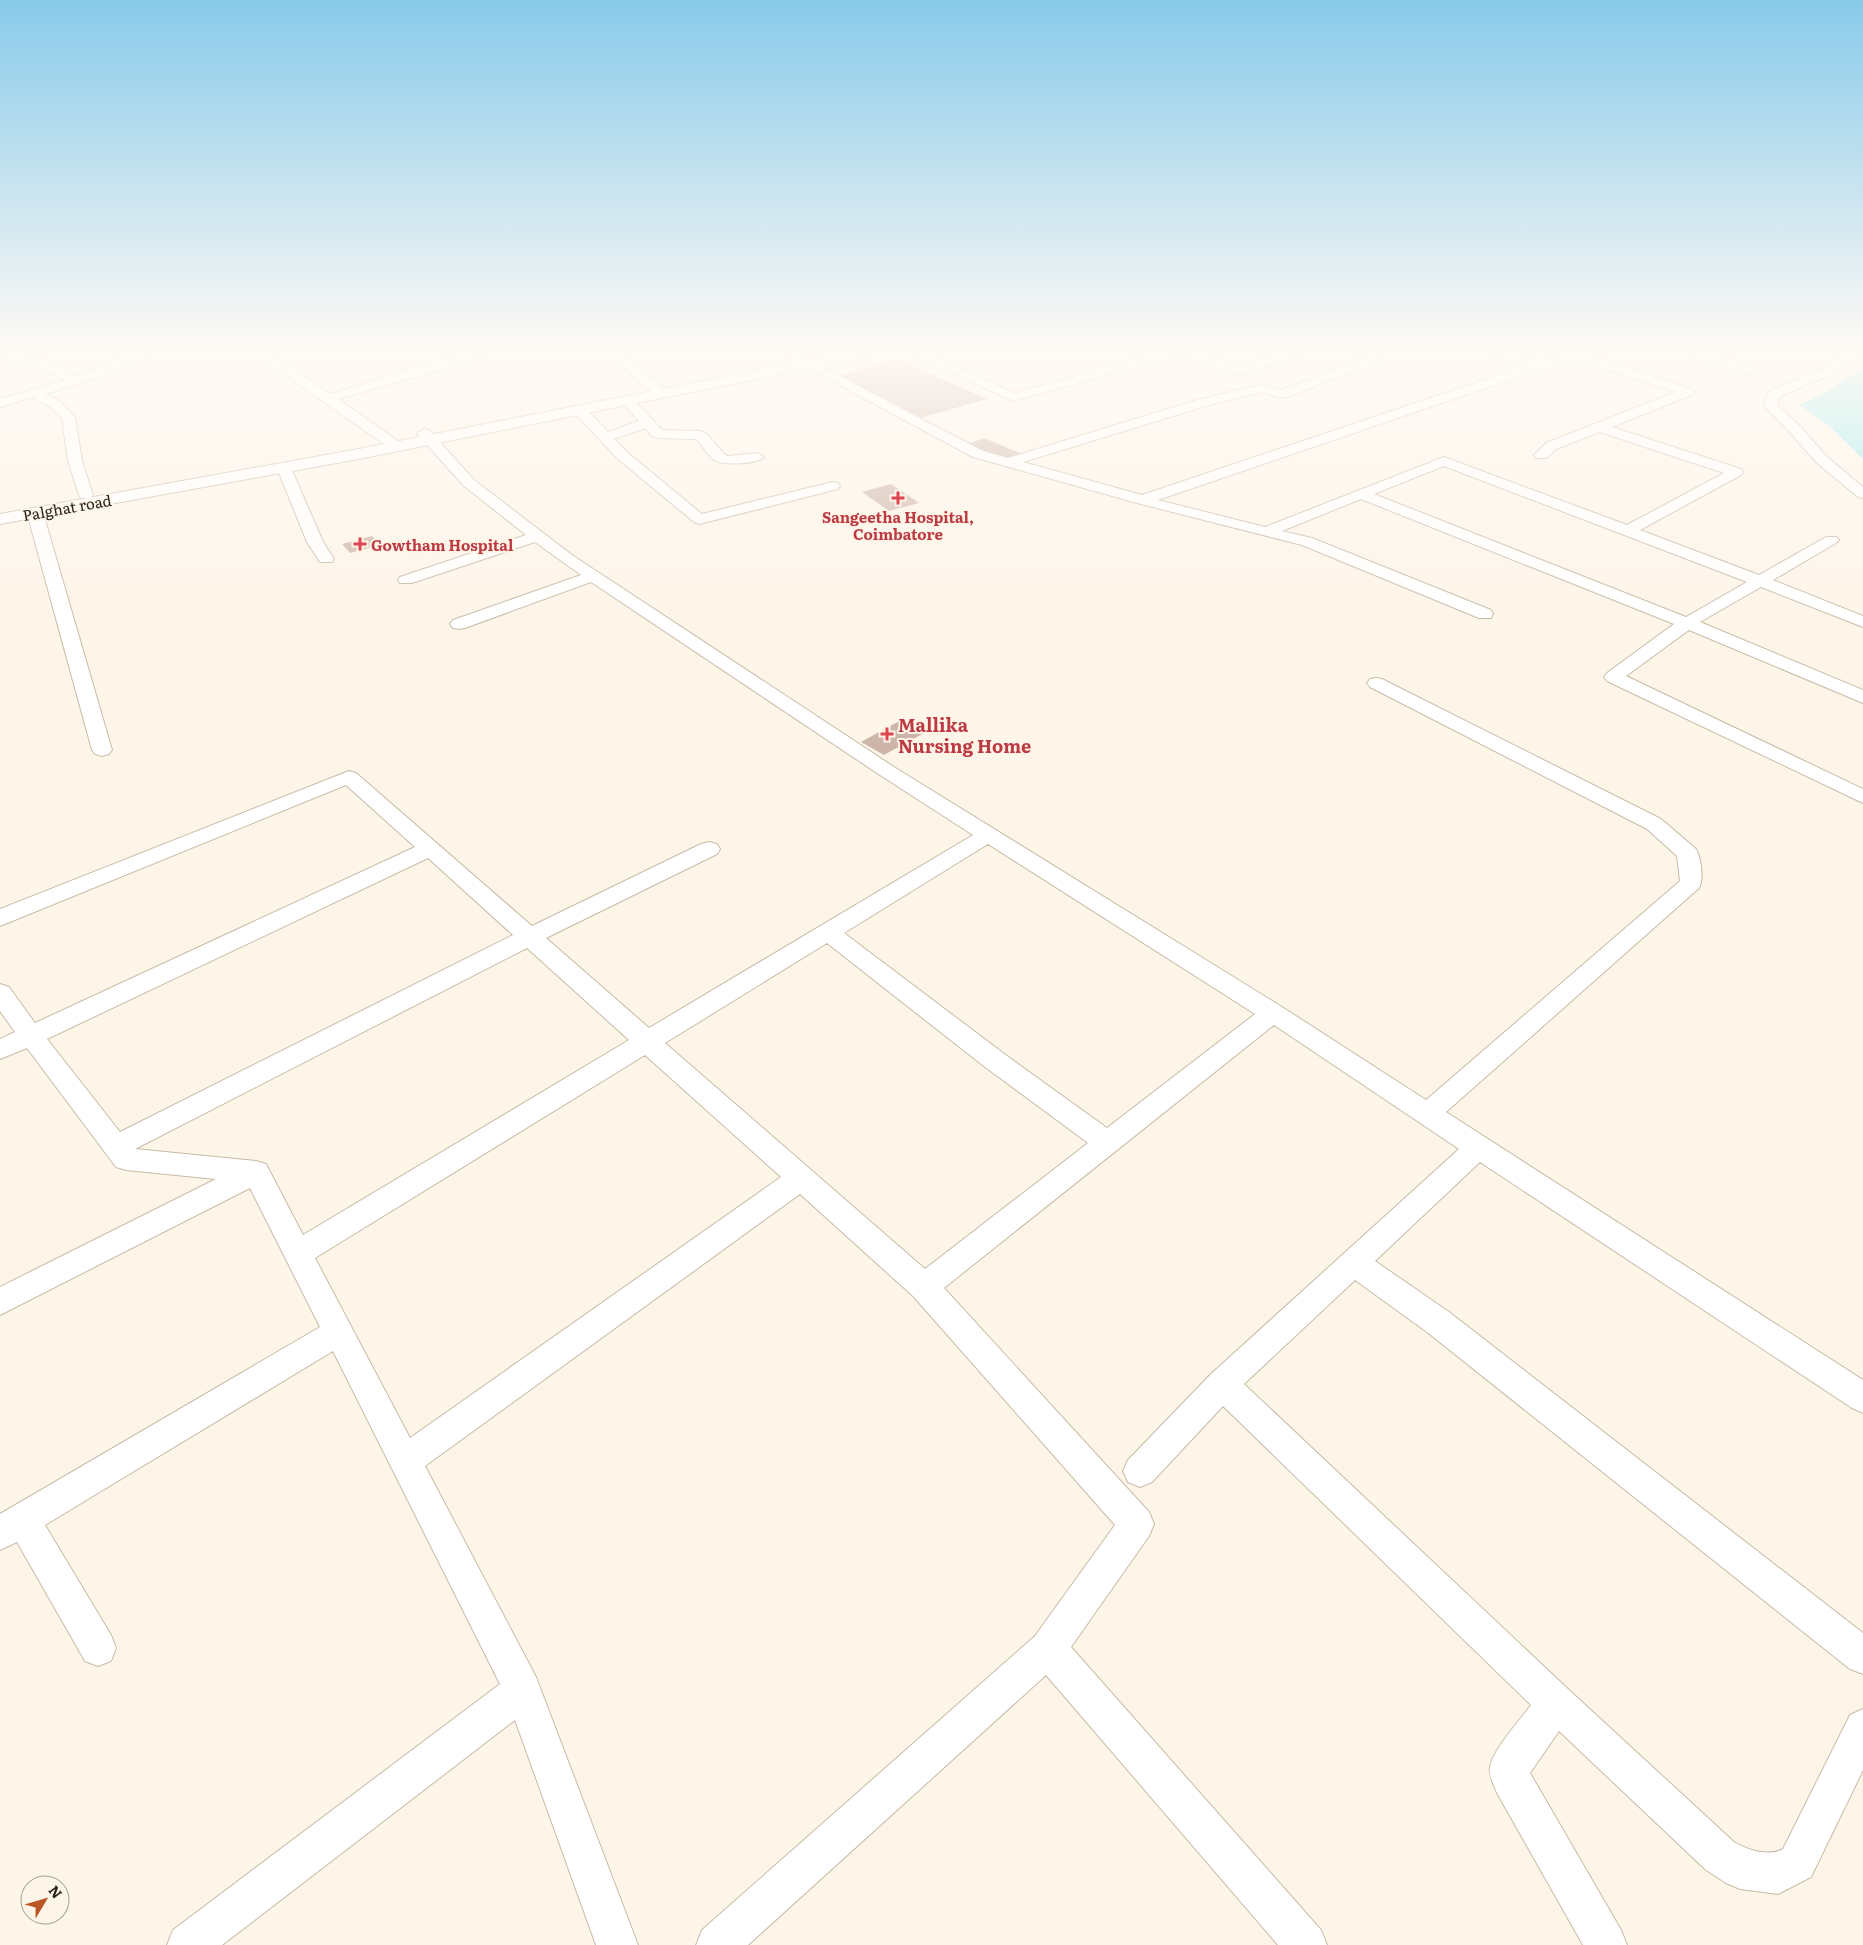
<svg xmlns="http://www.w3.org/2000/svg" width="1863" height="1945" font-family="Literata,serif">
	<style>
		.water { fill: #99ebee }
		.building { fill: #cdb5aa }
		.lines { fill: none; stroke-linecap: round; stroke-linejoin: round }
		.minor-casing { stroke: #c8baa6; stroke-width: 2 }
		.tertiary-casing { stroke: #c8baa6; stroke-width: 2 }
		.primary-casing { stroke: #c8baa6; stroke-width: 2 }
		.minor { fill: #fff; fill-rule: evenodd }
		.tertiary { fill: #fff; fill-rule: evenodd }
		.primary { fill: #fff; fill-rule: evenodd }
		.health-dot { fill: #e0444e; stroke: #fef5e9; stroke-width: 2 }
		.labels { text-anchor: middle; dominant-baseline: central; stroke-width: 4; stroke-linejoin: round; paint-order: stroke }
		.far-street-label { font-size: 15px; fill: #28231b; stroke: #fef5e9 }
		.far-health-label { font-size: 15px; font-weight: bold; fill: #be3a42; stroke: #fef5e9 }
		.health-label { font-size: 18px; font-weight: bold; fill: #be3a42; stroke: #fef5e9; text-anchor: start }
	</style>
	<rect width="100%" height="100%" fill="#fef5e9"/>
	<!-- water -->
	<polygon class="water" points="1863,368 1863,459 1829,426 1800,405 1834,387"/>
	<!-- building -->
	<g class="building">
		<polygon points="897,359 987,399 913,420 830,378"/>
		<polygon points="984,438 1020,453 1003,459 968,444"/>
		<polygon points="891,484 919,503 889,511 862,492"/>
		<polygon points="372,536 381,545 350,553 342,544"/>
		<polygon points="901,720 924,733 884,755 861,742"/>
	</g>
	<g class="lines">
		<defs>
			<g id="minor">
				<polygon points="0,352 49,362 76,376 134,352 150,352 148,355 80,384 45,394 60,401 75,417 82,461 93,495 91,498 81,498 79,495 68,461 62,418 50,407 33,397 0,407 0,399 65,380 41,368 0,358"/>
				<polygon points="252,352 266,352 330,394 467,352 485,352 483,355 443,369 338,399 401,443 403,446 401,449 391,449"/>
				<polygon points="911,352 927,352 1014,393 1161,352 1181,352 1179,355 1013,401 913,355"/>
				<polygon points="1183,352 1200,352 1240,368 1284,352 1301,352 1299,355 1240,376 1185,355"/>
				<path d="M1355 352H1373L1384 358 1382 361 1286 397 1281 398 1262 392 1206 406 1023 462 1142 495 1525 366 1493 355 1491 352H1509L1538 362 1579 352 1692 389 1694 392 1692 395 1612 427 1741 469 1743 472 1741 475 1640 530 1759 575 1826 537H1836L1839 540 1836 543 1773 580 1863 616V627L1761 587 1700 622 1863 690V703L1689 630 1626 676 1863 789V803L1607 681 1604 677 1607 673 1674 624 1361 499 1282 531 1312 538 1491 610 1493 614 1491 618H1479L1302 545 1137 503 973 457 791 359 797 355 801 356 983 451 1008 458 1197 400 1263 384 1281 390 1367 358ZM1578 360 1676 392 1546 443 1534 455 1536 458H1546L1556 449 1600 432 1724 473 1627 525 1444 457 1265 527 1158 500 1541 369ZM1444 466 1747 582 1686 617 1374 494Z"/>
				<polygon points="1688,352 1706,352 1752,367 1754,370 1748,374 1744,373 1690,355"/>
				<polygon points="1847,352 1863,352 1863,356 1850,359 1834,373 1779,397 1777,405 1796,422 1827,457 1863,487 1863,498 1858,497 1817,463 1786,428 1764,406 1768,392 1826,367 1842,353"/>
				<path d="M627 397 632 398 662 430 700 431 706 433 724 454 728 456 757 453 764 457C758 464 723 466 714 460 708 455 702 445 696 439L658 438 653 437 645 428 614 439 628 453 702 514 833 482 838 483 840 486 838 489 699 524 694 522 618 459 572 410 579 406 584 407 608 432 639 421 621 401Z"/>
				<path d="M424 429 429 430 474 480 572 555 894 767 1282 1007 1426 1100 1680 881 1677 856 1647 829 1370 687 1367 683 1370 679 1376 678 1382 679 1661 819 1696 849C1701 858 1704 879 1699 888L1446 1112 1863 1380V1413L1852 1408 1480 1162 1375 1261 1449 1312 1863 1633V1674L1850 1669 1427 1332 1355 1280 1244 1384 1569 1690 1734 1842C1748 1850 1768 1857 1783 1849L1850 1715 1863 1709V1770L1811 1877 1778 1894 1740 1889 1726 1883 1706 1870 1559 1731 1530 1773 1621 1930 1627 1945H1583L1497 1793C1494 1785 1488 1775 1490 1767 1492 1751 1521 1719 1531 1705L1223 1406 1152 1482 1140 1487 1128 1482 1123 1471 1128 1460 1211 1374 1459 1149 1274 1025 944 1288 1149 1512 1154 1524 1149 1536 1071 1647 1321 1930 1327 1945H1278L1046 1675 748 1945H696L702 1930 1035 1636 1115 1525 913 1296 800 1194 425 1466 536 1677 638 1945H596L515 1720 222 1945H167L173 1930 500 1684 333 1351 45 1525 111 1635 116 1648 111 1661 98 1666 85 1661 17 1542 0 1550V1514L320 1327 250 1188 0 1315V1287L216 1179 126 1170 116 1167 27 1048 0 1059V1039L15 1032 0 1011V984L9 987 35 1023 415 847 346 785 0 926V909L349 771 356 773 532 926 701 844 709 842 717 844 720 849 717 854 546 938 649 1028 973 835 880 775 591 582 465 628 459 629 453 628 450 624 453 620 581 575 535 542 412 583H400L398 580 400 577 526 535 464 486 419 436 417 433ZM988 844 1255 1014 1107 1128 1003 1053 844 933ZM428 858 513 935 120 1132 47 1039ZM827 943 985 1067 1088 1143 925 1269 665 1043ZM527 948 629 1040 303 1235 266 1164 256 1161 135 1149ZM645 1055 781 1177 410 1438 315 1258Z"/>
				<polygon points="284,464 289,465 291,468 323,542 334,559 332,562 320,562 307,542 277,468 279,465"/>
				<polygon points="35,508 40,510 43,513 112,750 109,754 102,756 95,754 92,750 27,513 30,510"/>
			</g>
			<polygon id="tertiary" points="606,352 621,352 667,391 669,394 667,397 657,397"/>
			<polygon id="primary" points="849,352 877,352 870,356 364,458 0,524 0,514 364,448"/>
		</defs>
		<!-- minor casing -->
		<use href="#minor" class="minor-casing"/>
		<!-- tertiary casing -->
		<use href="#tertiary" class="tertiary-casing"/>
		<!-- primary casing -->
		<use href="#primary" class="primary-casing"/>
		<!-- minor -->
		<use href="#minor" class="minor"/>
		<!-- tertiary -->
		<use href="#tertiary" class="tertiary"/>
		<!-- primary -->
		<use href="#primary" class="primary"/>
	</g>
	<!-- sky -->
	<linearGradient id="sky" x2="0" y2="1"><stop stop-color="#88caea"/><stop offset="0.56" stop-color="#fffaf5"/><stop offset="1" stop-color="#fffaf5" stop-opacity="0"/></linearGradient>
	<rect width="1863" height="624" fill="url(#sky)"/>
	<!-- markers -->
	<g class="health-dot">
		<path d="M895.5 490.5h5v5h5v5h-5v5h-5v-5h-5v-5h5z"/>
		<path d="M357.5 536.5h5v5h5v5h-5v5h-5v-5h-5v-5h5z"/>
		<path d="M884.5 726.5h5v5h5v5h-5v5h-5v-5h-5v-5h5z"/>
	</g>
	<g class="labels">
		<!-- far-street labels -->
		<g class="far-street-label">
			<text transform="translate(67 507) rotate(-10)">Palghat road</text>
		</g>
		<!-- far-health labels -->
		<g class="far-health-label">
			<text x="898" y="516">Sangeetha Hospital,<tspan x="898" dy="17">Coimbatore</tspan></text>
			<text x="371" y="544" text-anchor="start">Gowtham Hospital</text>
		</g>
		<!-- health labels -->
		<g class="health-label">
			<text x="898" y="724">Mallika<tspan x="898" dy="21">Nursing Home</tspan></text>
		</g>
	</g>
	<!-- north arrow -->
	<g transform="translate(45 1900) rotate(52)"><circle r="24" fill="#fef5e9" stroke="#a8a197"/>
	<path d="M0-4L9 19L0 12L-9 19Z" fill="#bb5625"/>
	<text y="-8" font-size="14" font-weight="bold" text-anchor="middle" fill="#28231b">N</text>
	</g>
</svg>
